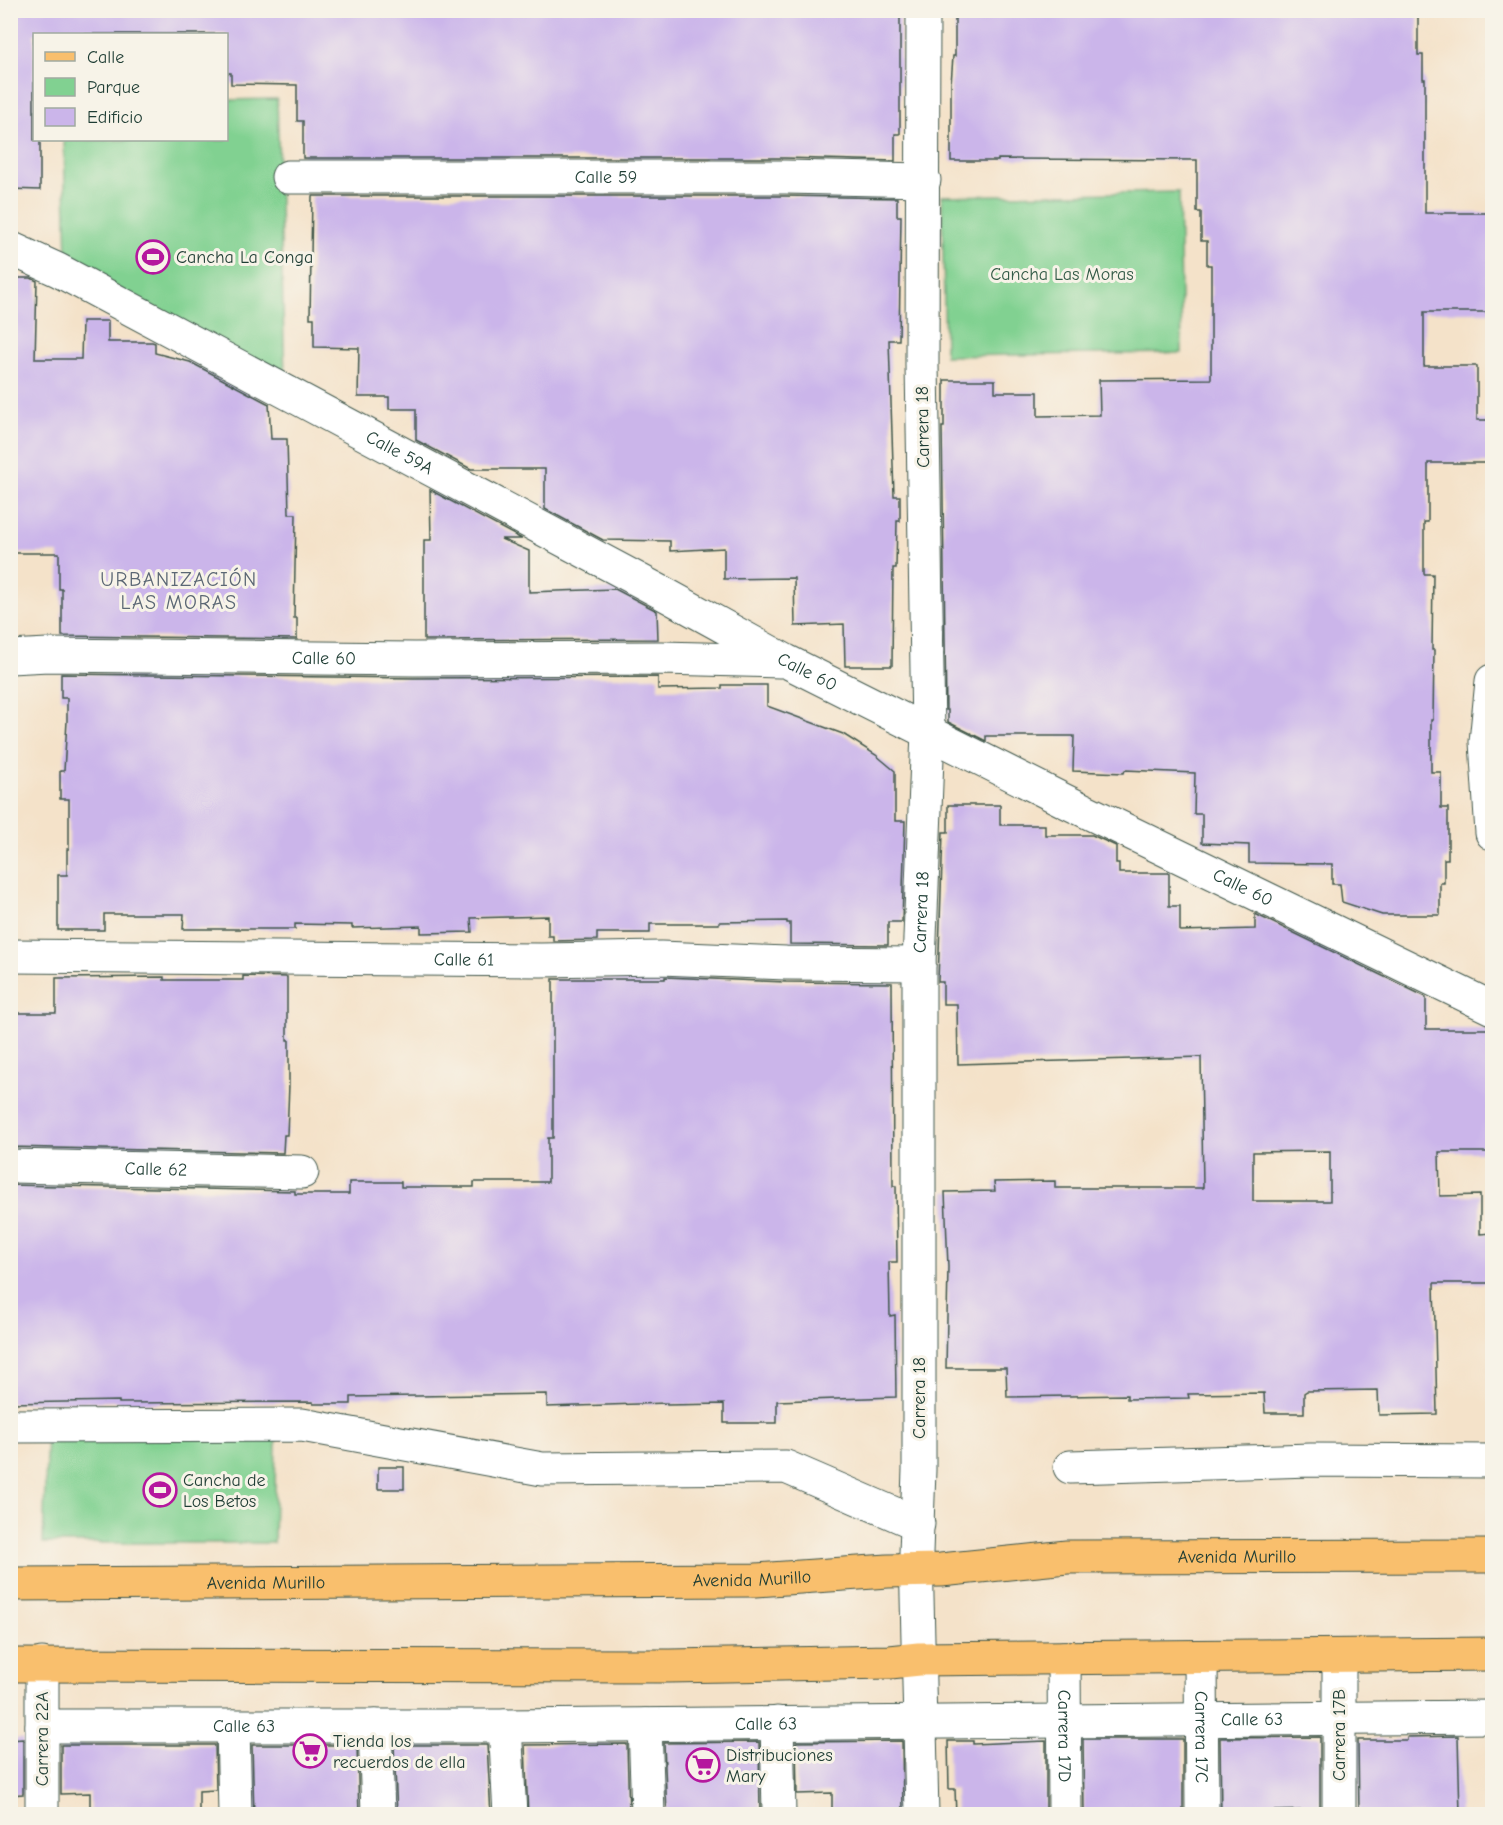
<svg xmlns="http://www.w3.org/2000/svg" width="1503" height="1825" font-family="'Comic Neue',sans-serif">
	<style>
		.green { fill: #81d191; stroke: #508762; stroke-width: 1.5 }
		.building { fill: #cbb5ea; fill-rule: evenodd }
		.lines { fill: none; stroke-linecap: round; stroke-linejoin: round }
		.minor-casing { stroke: #3f564a; stroke-width: 35 }
		.major-casing { stroke: #3f564a; stroke-width: 35 }
		.minor { stroke: #fff; stroke-width: 33 }
		.major { stroke: #f9bf6d; stroke-width: 33 }
		.labels { text-anchor: middle; dominant-baseline: central; stroke-width: 6; stroke-linejoin: round; paint-order: stroke }
		.street-label { font-size: 18px; fill: #1f3d34; stroke: #f7f3e8 }
		.poi-label { font-size: 18px; fill: #1f3d34; stroke: #f7f3e8; text-anchor: start }
		.park-label { font-size: 18px; fill: #335b47; stroke: #f7f3e8 }
		.neighbourhood-label { font-size: 20px; letter-spacing: 1.5px; fill: #5b6774; stroke: #f7f3e8 }
	</style>
	<rect width="100%" height="100%" fill="#f7f3e8"/>
	<filter id="ink" filterUnits="userSpaceOnUse"><feTurbulence type="fractalNoise" baseFrequency=".0167" numOctaves="2"/><feDisplacementMap in="SourceGraphic" scale="12" xChannelSelector="R" yChannelSelector="G"/><feConvolveMatrix kernelMatrix="1 2 1 2 8 2 1 2 1" color-interpolation-filters="sRGB"/></filter>
	<filter id="wash" filterUnits="userSpaceOnUse"><feTurbulence type="fractalNoise" baseFrequency=".008" numOctaves="4" result="noise"/><feDisplacementMap in="SourceGraphic" scale="24" xChannelSelector="R" yChannelSelector="G"/><feGaussianBlur stdDeviation="1.35" result="paint"/><feColorMatrix in="noise" values="0 0 0 0 0 0 0 0 0 0 0 0 0 0 0 0 0 1.4 0 .05"/><feComposite in="paint" operator="in"/></filter>
	<g filter="url(#wash)">
		<rect width="100%" height="100%" fill="#f4e2c9"/>
		<!-- green -->
		<g class="green">
			<polygon points="277,99 285,379 67,261 64,140 226,140 227,100"/>
			<polygon points="1179,192 1182,353 945,356 942,196"/>
			<polygon points="47,1430 276,1438 274,1543 43,1543"/>
		</g>
		<g id="blocks">
			<!-- building -->
			<g class="building">
				<polygon points="10,10 351,10 406,13 482,13 482,10 900,10 900,134 895,134 895,161 785,158 303,158 303,121 297,121 297,85 231,84 231,73 226,73 226,34 34,34 34,140 40,140 40,190 10,189"/>
				<polygon points="955,10 1418,10 1418,55 1423,55 1423,79 1425,79 1425,213 1492,213 1492,312 1424,312 1424,366 1477,366 1477,420 1492,420 1492,463 1428,463 1428,522 1424,522 1424,574 1433,574 1432,650 1434,650 1433,720 1431,720 1431,772 1441,772 1441,808 1448,808 1448,859 1444,859 1444,883 1440,883 1440,915 1382,915 1342,902 1340,884 1332,884 1332,864 1249,863 1249,845 1202,843 1202,814 1194,814 1195,773 1125,770 1124,773 1073,771 1074,736 986,736 986,741 948,722 948,710 946,710 942,427 944,427 944,380 995,380 995,392 1038,392 1038,416 1100,415 1099,380 1211,379 1211,265 1207,265 1207,241 1201,241 1201,212 1197,212 1197,160 998,159 998,161 951,161 951,84 953,56 955,56"/>
				<polygon points="312,196 785,196 897,198 897,216 901,216 899,340 889,340 894,496 900,496 900,521 897,521 896,568 893,568 892,666 845,666 844,624 795,626 794,578 724,579 724,548 670,551 670,541 603,540 545,509 545,469 471,469 416,440 416,409 389,409 389,397 358,397 359,348 314,347 314,318 310,318"/>
				<polygon points="10,278 31,278 37,281 35,359 81,359 82,321 108,321 108,342 152,342 155,343 155,353 190,362 269,404 271,439 287,439 289,514 296,514 294,618 297,618 297,639 62,636 62,589 59,589 59,553 10,553"/>
				<polygon points="430,490 522,539 501,539 529,551 529,592 615,589 657,611 658,639 424,640 424,540 431,540"/>
				<polygon points="61,674 414,678 658,677 658,689 722,688 722,685 767,685 767,706 843,734 876,755 895,771 895,821 905,821 902,922 888,922 888,945 790,944 790,923 787,923 787,921 719,922 719,924 650,924 650,933 597,933 597,940 553,941 553,936 548,936 548,916 471,918 472,932 421,933 421,926 352,928 352,925 295,924 295,929 183,929 184,914 104,914 104,930 58,930 58,875 67,875 67,849 69,849 69,799 60,799 60,771 64,771 67,721 67,698 61,698"/>
				<path d="M948 805H1000V825H1045V835H1092L1116 846V863H1119V873H1169V906H1180V931L1255 929V914L1426 997V1029H1492V1111H1488L1489 1152H1439L1440 1196 1480 1195V1234L1492 1233V1283H1434L1437 1414 1379 1415 1378 1390 1307 1391 1304 1393V1413H1265L1264 1393 1188 1394 1189 1398 1127 1399V1395L1007 1397 1006 1368H946L948 1267 945 1192 995 1191 994 1182 1055 1181V1188H1203L1201 1057 958 1064 957 1004H943V982H938L943 832H948ZM1330 1151V1201H1253V1152Z"/>
				<polygon points="243,976 287,977 287,1040 289,1040 289,1085 287,1135 284,1135 283,1153 10,1147 10,1013 56,1013 56,978 164,977 164,980 243,980"/>
				<polygon points="665,977 786,982 892,983 893,1186 896,1186 897,1262 889,1262 890,1316 895,1315 896,1397 777,1401 777,1423 724,1423 724,1404 667,1405 667,1403 547,1407 547,1394 351,1397 351,1404 313,1404 313,1402 119,1403 119,1401 10,1403 10,1185 295,1191 295,1194 349,1194 349,1182 401,1182 401,1187 474,1187 474,1182 548,1182 548,1138 553,1138 553,979 665,979"/>
				<rect x="378" y="1467" width="26" height="22"/>
				<polygon points="1458,1736 1460,1815 1359,1815 1358,1740 1407,1740 1407,1737"/>
				<polygon points="1320,1737 1320,1810 1267,1811 1267,1815 1221,1815 1220,1738"/>
				<polygon points="23,1739 23,1794 10,1795 10,1740"/>
				<polygon points="1083,1739 1183,1739 1183,1814 1091,1813 1091,1811 1084,1811"/>
				<polygon points="902,1741 903,1815 832,1815 832,1793 797,1794 796,1742"/>
				<polygon points="948,1741 973,1741 973,1744 1046,1741 1046,1812 956,1815 955,1789 949,1789"/>
				<polygon points="759,1742 760,1815 667,1815 664,1743"/>
				<polygon points="627,1744 629,1815 528,1815 525,1745"/>
				<polygon points="61,1745 215,1745 216,1790 199,1791 199,1815 90,1815 90,1793 61,1794"/>
				<polygon points="252,1745 357,1745 359,1815 254,1815"/>
				<polygon points="394,1745 487,1745 491,1815 397,1815"/>
			</g>
		</g>
	</g>
	<g filter="url(#ink)">
		<use href="#blocks" fill-opacity="0" stroke="#3f564a" stroke-width="1.5"/>
		<g class="lines">
			<defs>
				<g id="minor">
					<path id="s1" d="M288 177H785L924 180"/>
					<path id="s2" d="M10 248 58 270 661 592 786 661 1065 801 1492 1008"/>
					<path id="s3" d="M10 657 48 655 414 659 662 658 780 661"/>
					<polyline points="1492,681 1486,742 1492,833"/>
					<path id="s4" d="M10 956 541 960 661 958 786 963 919 964"/>
					<path id="s5" d="M10 1166 302 1172"/>
					<polyline points="10,1426 302,1425 542,1469 786,1467 918,1524"/>
					<polyline points="1070,1467 1311,1460 1492,1461"/>
					<path id="s6" d="M1201 1657 1202 1814"/>
					<path id="s7" d="M1064 1658 1065 1814"/>
					<polyline points="42,1664 42,1814"/>
					<polyline points="777,1723 779,1814"/>
					<polyline points="645,1725 648,1814"/>
					<path id="s8" d="M42 1726H505L1492 1717"/>
					<polyline points="233,1726 235,1814"/>
					<polyline points="375,1726 378,1814"/>
					<polyline points="505,1726 510,1814"/>
					<path id="s9" d="M922 1814 916 1553 919 1470V964L928 732 922 365 923 10"/>
					<polyline points="1339,1814 1339,1656"/>
				</g>
				<g id="major">
					<path id="s10" d="M10 1584 756 1580 888 1571 941 1570 1067 1557 1492 1556"/>
					<polyline points="10,1665 669,1666 890,1662 919,1659 1492,1654"/>
				</g>
			</defs>
			<!-- minor casing -->
			<use href="#minor" class="minor-casing"/>
			<!-- major casing -->
			<use href="#major" class="major-casing"/>
			<!-- minor -->
			<use href="#minor" class="minor"/>
			<!-- major -->
			<use href="#major" class="major"/>
		</g>
	</g>
	<!-- icons -->
	<defs>
		<symbol id="stadium-ring" viewBox="-11 -11 22 22"><circle r="9.5" fill="#f7f3e8" stroke="#b5179e" stroke-width="1.5"/><path d="M0-5a6.5 5 0 1 0 0 10a6.5 5 0 1 0 0-10ZM-3.5-1.8h7v3.6h-7Z" fill="#b5179e"/></symbol>
		<symbol id="supermarket-ring" viewBox="-11 -11 22 22"><circle r="9.5" fill="#f7f3e8" stroke="#b5179e" stroke-width="1.5"/><path d="M-6-5.5h2.5l.6 2H6L4.5 2H-2.5L-4.4-4H-6ZM-1.5 3.2a1.3 1.3 0 1 0 .1 0ZM3 3.2a1.3 1.3 0 1 0 .1 0Z" fill="#b5179e"/></symbol>
	</defs>
	<g fill-rule="evenodd">
		<use href="#stadium-ring" x="134" y="238" width="38" height="38"/>
		<use href="#stadium-ring" x="141" y="1471" width="38" height="38"/>
		<use href="#supermarket-ring" x="291" y="1732" width="38" height="38"/>
		<use href="#supermarket-ring" x="684" y="1746" width="38" height="38"/>
	</g>
	<g class="labels">
		<!-- street labels -->
		<g class="street-label">
			<text stroke="none"><textPath href="#s1" startOffset="318">Calle 59</textPath></text>
			<text transform="translate(923 427) rotate(-91)">Carrera 18</text>
			<text stroke="none"><textPath href="#s2" startOffset="440">Calle 59A</textPath></text>
			<text stroke="none"><textPath href="#s3" startOffset="314">Calle 60</textPath></text>
			<text stroke="none"><textPath href="#s2" startOffset="903">Calle 60</textPath></text>
			<text stroke="none"><textPath href="#s2" startOffset="1389">Calle 60</textPath></text>
			<text stroke="none"><textPath href="#s9" startOffset="902">Carrera 18</textPath></text>
			<text stroke="none"><textPath href="#s4" startOffset="454">Calle 61</textPath></text>
			<text stroke="none"><textPath href="#s5" startOffset="146">Calle 62</textPath></text>
			<text transform="translate(919 1398) rotate(-90)">Carrera 18</text>
			<text stroke="none"><textPath href="#s10" startOffset="1228">Avenida Murillo</textPath></text>
			<text stroke="none"><textPath href="#s10" startOffset="742">Avenida Murillo</textPath></text>
			<text stroke="none"><textPath href="#s10" startOffset="256">Avenida Murillo</textPath></text>
			<text stroke="none"><textPath href="#s8" startOffset="1210">Calle 63</textPath></text>
			<text stroke="none"><textPath href="#s8" startOffset="724">Calle 63</textPath></text>
			<text stroke="none"><textPath href="#s8" startOffset="202">Calle 63</textPath></text>
			<text transform="translate(1339 1735) rotate(-90)">Carrera 17B</text>
			<text stroke="none"><textPath href="#s7" startOffset="78">Carrera 17D</textPath></text>
			<text stroke="none"><textPath href="#s6" startOffset="80">Carrera 17C</textPath></text>
			<text transform="translate(42 1739) rotate(-90)">Carrera 22A</text>
		</g>
		<!-- poi labels -->
		<g class="poi-label">
			<text x="176" y="257">Cancha La Conga</text>
			<text x="183" y="1480">Cancha de<tspan x="183" dy="21">Los Betos</tspan></text>
			<text x="333" y="1741">Tienda los<tspan x="333" dy="21">recuerdos de ella</tspan></text>
			<text x="726" y="1755">Distribuciones<tspan x="726" dy="21">Mary</tspan></text>
		</g>
		<!-- park labels -->
		<g class="park-label">
			<text x="1062" y="274">Cancha Las Moras</text>
		</g>
		<!-- neighbourhood labels -->
		<g class="neighbourhood-label">
			<text x="179" y="579">URBANIZACIÓN<tspan x="179" dy="23">LAS MORAS</tspan></text>
		</g>
	</g>
	<!-- margin -->
	<rect width="1503" height="1825" fill="none" stroke="#f7f3e8" stroke-width="36"/>
	<!-- legend -->
	<rect x="33" y="33" width="195" height="108" fill="#f7f3e8" stroke="#a1aaa0" stroke-width="1.5"/>
	<rect x="45" y="52" width="30" height="9" fill="#f9bf6d" stroke="#a1aaa0" stroke-width="1.5"/>
	<text x="87" y="63" font-size="18" fill="#1f3d34">Calle</text>
	<rect x="45" y="78" width="30" height="18" fill="#81d191" stroke="#a1aaa0" stroke-width="1.5"/>
	<text x="87" y="93" font-size="18" fill="#1f3d34">Parque</text>
	<rect x="45" y="108" width="30" height="18" fill="#cbb5ea" stroke="#a1aaa0" stroke-width="1.5"/>
	<text x="87" y="123" font-size="18" fill="#1f3d34">Edificio</text>
</svg>
